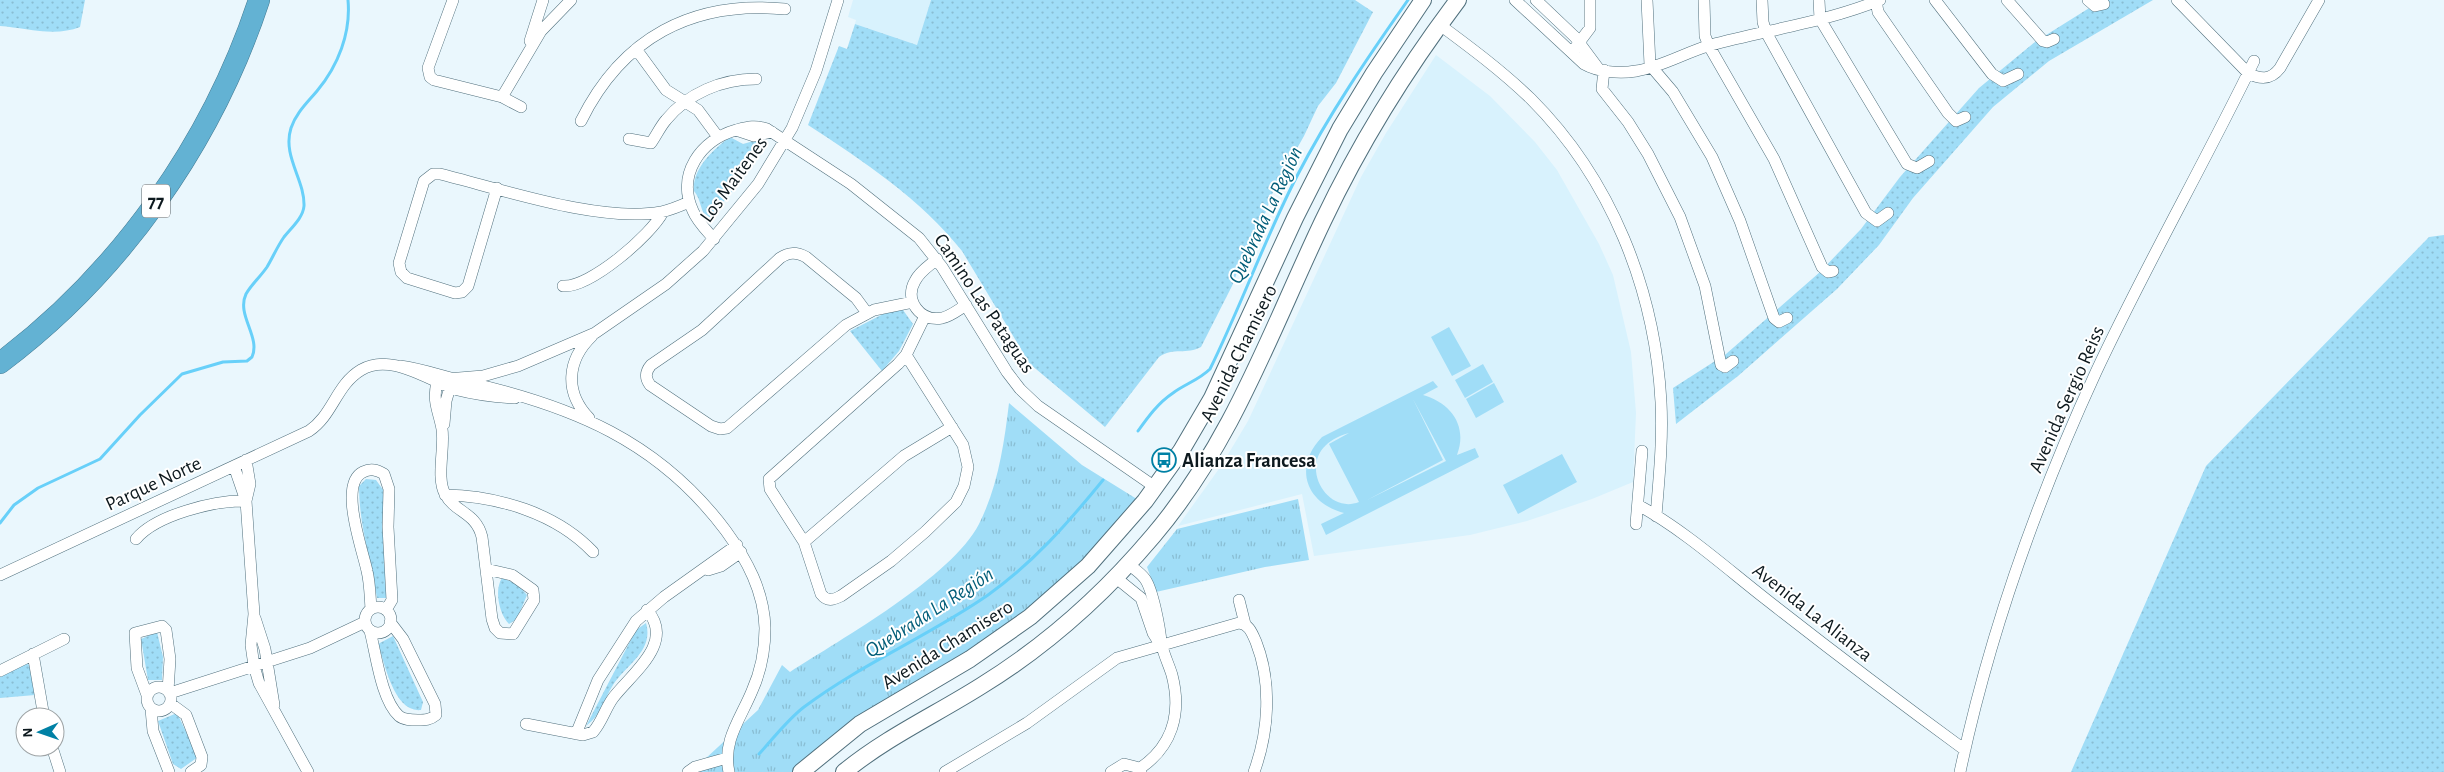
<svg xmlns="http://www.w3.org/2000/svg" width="2444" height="772" viewBox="0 0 2444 772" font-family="'Alegreya Sans',sans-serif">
<defs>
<pattern id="grass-dots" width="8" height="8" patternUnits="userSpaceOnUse" patternTransform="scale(1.25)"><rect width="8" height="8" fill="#a0ddf7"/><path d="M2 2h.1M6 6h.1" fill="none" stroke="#89bdd3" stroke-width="1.8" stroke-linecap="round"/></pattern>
<pattern id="park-tufts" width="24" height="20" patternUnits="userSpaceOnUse" patternTransform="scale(1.25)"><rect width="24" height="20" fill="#a0ddf7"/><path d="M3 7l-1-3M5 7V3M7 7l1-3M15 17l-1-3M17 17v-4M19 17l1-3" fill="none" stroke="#89bdd3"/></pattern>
</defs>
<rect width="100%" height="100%" fill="#eaf7fd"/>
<path fill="#d8f2fd" d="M853,0H931L917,45L855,24L856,20L848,17Z
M1436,55L1490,96L1535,142L1557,170L1599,244L1613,275L1631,352L1636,413L1633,482L1592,499L1527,521L1470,535L1314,556L1302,494L1178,526L1221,466L1248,421L1361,177L1386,133Z"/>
<path fill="url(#grass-dots)" d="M0,0H85L80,27C55,37 26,28 0,26Z
M931,0H1355L1373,12L1336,83L1318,106L1304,136L1274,189L1262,222L1243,255L1233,284L1201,347C1187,355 1173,347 1159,357L1105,427L1030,364L962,251C921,199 863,161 808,125L839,46L847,49L855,24L917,45Z
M2102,0H2153L2049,61L1993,107L1913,198L1879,245L1837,289L1738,376L1676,424L1673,388L1726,354L1820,272L1861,229L1900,177L1979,88L2035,42Z
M730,137L743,144L757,140C752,172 729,196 708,219C700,212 702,201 694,191C692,168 714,149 730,137Z
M2444,235V772H2071L2206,466L2429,237Z
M903,310L913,324L899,351L882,371L850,331L887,312Z
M366,479L376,480L384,491L386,598H377C371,561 359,525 359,486Z
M502,578L517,584L527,595L517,619L509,624C499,614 494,590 502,578Z
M646,623C654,651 627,664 613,685C603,701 603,713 586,726L636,630Z
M157,632L163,657L162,680H148L141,639Z
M393,636L423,702L421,710C394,713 385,664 378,644Z
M27,663L32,669L35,695L0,698V676Z
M177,713L198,757L181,769L173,764L158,721Z"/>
<path fill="url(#park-tufts)" d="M1009,403L1082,465L1140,501L1099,547L1029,610L794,772H691L758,710L782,665L790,672C841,639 952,577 979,524C998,486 1004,445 1009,403Z
M1298,499L1309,560L1265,567L1156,592L1147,567L1177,529Z"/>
<path fill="#a0ddf7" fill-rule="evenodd" d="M1449,327L1471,366L1452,376L1431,337Z
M1483,364L1493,382L1465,398L1455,380Z
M1433,381L1438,387L1423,395C1451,403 1468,426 1457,455L1475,448L1479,457L1326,535L1321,524L1344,513C1304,502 1294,466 1322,437ZM1413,399L1446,461L1367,500L1443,460ZM1349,433L1329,444L1359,502C1322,517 1289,449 1349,433Z
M1494,383L1504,402L1476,418L1466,399Z
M1562,454L1577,482L1518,514L1503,485Z"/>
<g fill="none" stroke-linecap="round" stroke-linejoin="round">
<path stroke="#68d0f9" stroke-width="3" d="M1138,431C1148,417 1158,403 1173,393C1185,384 1199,380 1210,369C1241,306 1265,238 1297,176C1329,114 1368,57 1408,0
M0,523L14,505L38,488L100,459L140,415L182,374L223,362L247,361L252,357C261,337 236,315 246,294C251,285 261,276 267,267C273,257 277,247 284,237C291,228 303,218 304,206C305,180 282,156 291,128C296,113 307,103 317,91C338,66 351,33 348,0
M759,754C773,739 787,720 804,707C861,664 929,636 988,595C1033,563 1068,523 1103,480"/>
<g stroke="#51707d" stroke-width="12">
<path id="street" d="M453,0L428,68L430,77L434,80L502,97L521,107
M1515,0L1584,64C1598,72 1620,74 1636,71C1662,67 1686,52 1711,45C1767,30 1826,22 1880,0
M1536,0L1575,37L1598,68
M1647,0L1650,65L1673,92L1712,157L1740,221L1774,318L1779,322L1787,318
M1704,0L1705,36L1709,46L1774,159L1822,267L1828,272L1833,271
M1762,0L1763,22L1766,32L1866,213L1877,221L1888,213
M1819,0L1820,19L1907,164L1917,168L1929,161
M1876,0L1878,12L1948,113L1956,121L1965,117
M1935,0L1992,74L2003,81L2018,74
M2007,0L2043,41L2047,42L2054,39
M2088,0L2095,6L2104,4
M2177,0L2248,73C2261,80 2271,80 2280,68L2319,0
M1440,25C1471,48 1502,71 1531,99C1611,179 1655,289 1661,402C1663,440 1659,478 1656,516
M530,41L543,0
M1575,48L1590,28V0
M636,49L666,90L698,110L718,137
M1604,70L1602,89L1628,122L1648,154L1680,217L1705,286L1721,365L1725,367L1733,361
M502,97L541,31L571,0
M581,121C622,38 692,0 785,9
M736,130L754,136L772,132
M629,139L651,143C656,136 660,127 666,120C688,93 722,79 756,79
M497,188L468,286L462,292L455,293L407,278L401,272L399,263L424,181L433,174H440C501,189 600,223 661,212C670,210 680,206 689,202
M714,239C706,230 697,221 693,211C676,174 701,140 736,130C748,127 755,125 767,129L851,184L919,238L942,267L1007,372L1020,389L1038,406L1155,487
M937,259C929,266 920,271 915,281C904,300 920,322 942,318C951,316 958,310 966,305
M563,286C590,288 651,235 663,212
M867,313L856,298L806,257C796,252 789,252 780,258L702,330L651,365C645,372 645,378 650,385L711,426L720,429L727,428L846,325L874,310L913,302
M906,355L963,445L968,467L964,486L956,502L925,532L891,561L841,596C833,600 827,602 821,594L804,542L770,489L769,479L898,364L906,355L925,316
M400,366C423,369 444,377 467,382C572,406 659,441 726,531C747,560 764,591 765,628C765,649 761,671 752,691C741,718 722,741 729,772
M589,418C564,392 567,360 592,336
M444,424L446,401L450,387
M234,466L246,501L254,614L251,645L254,666L259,683L308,772
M445,495C498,496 556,513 593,552
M246,501L250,484L246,460
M1638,505C1684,530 1726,568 1767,600C1832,651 1898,701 1965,750
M1636,524L1642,451
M136,539C156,515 215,500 246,501
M804,542L904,456L952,427
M1128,564C1134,569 1141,573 1145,579C1153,590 1160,629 1161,642C1163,653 1169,665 1172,675C1182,714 1172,747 1139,769
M486,569L512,575L533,590L534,600L513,634L500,633L495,628L492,619L482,537C476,512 455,513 445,494C436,478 445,447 442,429C439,412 432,401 437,383L447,379L483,376L518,366L595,333L666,284L703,251L758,184L792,128L816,71L838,0
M708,570L721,566L741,552
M0,575L309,431C333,415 336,385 361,370C391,352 428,381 458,390C477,395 496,397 515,398
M1115,577L1141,598L1153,633L1158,641
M1239,600L1245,624
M365 620a13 13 0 1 1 26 0a13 13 0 1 1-26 0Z
M371,609C370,596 370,583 367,571C363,551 338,484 363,472C371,468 377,470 384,474L389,489L388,527L392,600L386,610
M255,618L265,649L274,705
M370,631C376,653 381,700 399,716C404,720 411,720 418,720C425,720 430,720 436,715L435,704L403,639L390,622
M33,654L44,717
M0,671L64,639
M147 699a12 12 0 1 1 24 0a12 12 0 1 1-24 0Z
M170,693L310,648L365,622
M147,695L137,668L135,633L162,626L166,630L170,659L168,691
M171,704L186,715L202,757L201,765L191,772
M151,709L153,731L169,772
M526,724L583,735L593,732C602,722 605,709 613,698C631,674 676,643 647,610
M576,734L598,680L636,621L664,597L737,545
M52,747L60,772
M688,772L695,767L727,758
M945,772L1027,723L1117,658L1239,623C1249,624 1252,633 1256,642C1272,683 1269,731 1254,772
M1111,772L1124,764L1136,767L1141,772
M1960,772C1989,635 2037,500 2096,372C2145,267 2203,166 2254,61"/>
</g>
<g stroke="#51707d" stroke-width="18">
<path id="secondary" d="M801,772L860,724L970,659L1030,617L1088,566L1145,501L1181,451L1212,398L1295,218L1340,129L1374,73L1423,0
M844,772C887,737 935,715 981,686C1046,646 1104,594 1153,536C1233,442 1271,330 1323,221C1360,143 1406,69 1458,0"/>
</g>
<g stroke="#457c94" stroke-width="22">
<path id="highway" d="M0,363C120,273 212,143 259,0"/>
</g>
<use href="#street" stroke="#fff" stroke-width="11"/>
<use href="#secondary" stroke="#fff" stroke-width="16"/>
<use href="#highway" stroke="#63b2d3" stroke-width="21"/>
</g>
<defs>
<g id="bus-ring" transform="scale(1.25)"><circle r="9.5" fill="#fff" stroke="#0081a5" stroke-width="1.5"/><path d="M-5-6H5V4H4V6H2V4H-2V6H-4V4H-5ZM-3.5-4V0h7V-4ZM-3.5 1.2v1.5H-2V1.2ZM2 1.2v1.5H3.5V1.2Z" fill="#0081a5"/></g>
</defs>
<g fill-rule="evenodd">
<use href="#bus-ring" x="1164" y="460"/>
</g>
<g text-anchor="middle" stroke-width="4" stroke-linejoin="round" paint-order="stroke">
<rect fill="#fff" stroke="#565e62" stroke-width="1" x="142" y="184.5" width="28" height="33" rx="4"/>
<g font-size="19" font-weight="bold" fill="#0d191e">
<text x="156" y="208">77</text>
</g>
<g font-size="20" fill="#0d191e" stroke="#fff">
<text transform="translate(733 179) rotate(-54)" y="7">Los Maitenes</text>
<text transform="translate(985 303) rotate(56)" y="7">Camino Las Pataguas</text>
<text transform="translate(1238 353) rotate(-64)" y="7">Avenida Chamisero</text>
<text transform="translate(2066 399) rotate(-66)" y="7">Avenida Sergio Reiss</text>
<text transform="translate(153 483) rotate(-25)" y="7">Parque Norte</text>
<text transform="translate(1813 612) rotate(38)" y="7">Avenida La Alianza</text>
<text transform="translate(947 644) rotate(-32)" y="7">Avenida Chamisero</text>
</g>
<g font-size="20" font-weight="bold" fill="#0d191e" stroke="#fff" text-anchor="start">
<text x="1182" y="467">Alianza Francesa</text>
</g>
<g font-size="21" font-style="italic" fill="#035e79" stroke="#fff">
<text transform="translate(1265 215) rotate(-65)" y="7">Quebrada La Región</text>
<text transform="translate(929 612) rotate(-33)" y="7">Quebrada La Región</text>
</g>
</g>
<g transform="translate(40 732) rotate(268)"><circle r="24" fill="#ffffff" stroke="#9ea3a5"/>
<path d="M0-4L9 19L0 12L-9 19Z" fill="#0081a5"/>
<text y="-8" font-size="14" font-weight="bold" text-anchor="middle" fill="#0d191e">N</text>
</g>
</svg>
